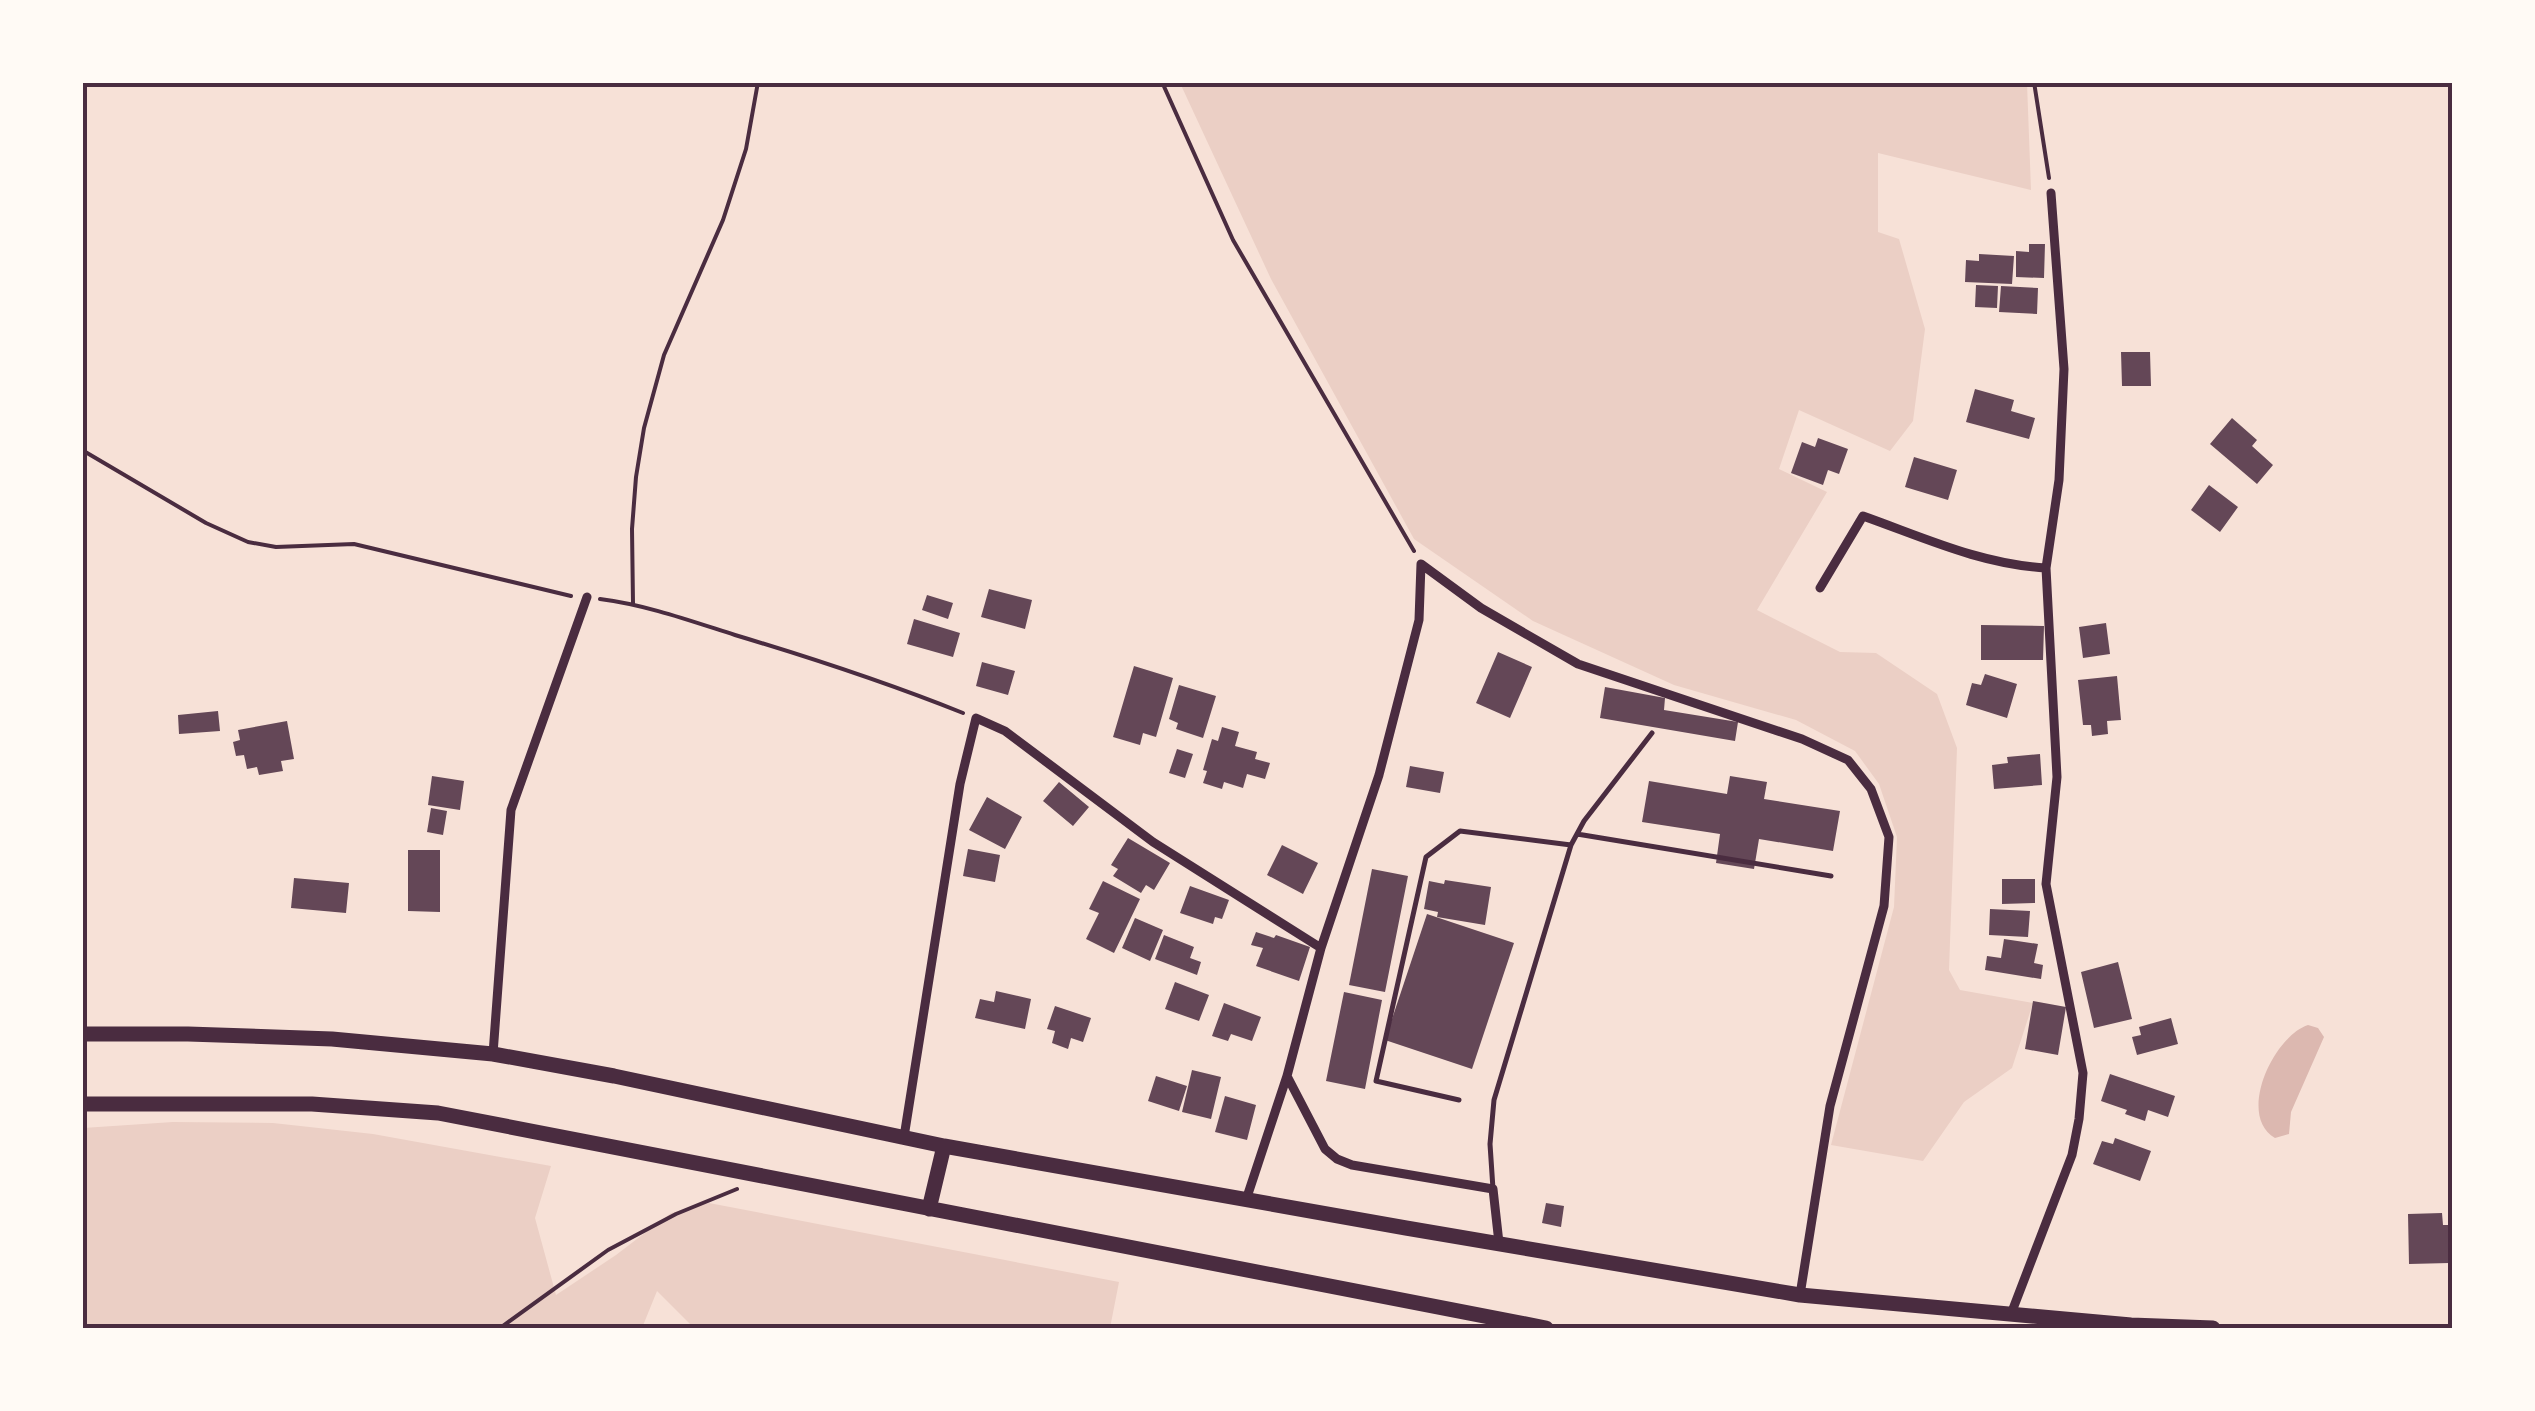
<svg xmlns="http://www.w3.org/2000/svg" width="2535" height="1411" viewBox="0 0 2535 1411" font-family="Lato,sans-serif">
<rect width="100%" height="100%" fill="#f7e1d7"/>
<path fill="#ebcfc5" d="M1180,83H2027L2031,190L1878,153V232L1899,239L1925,329L1913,421L1890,451L1799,410L1779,469L1827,492L1757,610L1840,652L1876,653L1937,694L1957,748L1949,970L1960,990L2033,1003L2012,1068L1964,1102L1923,1161L1831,1145L1894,907L1897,837L1879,784L1855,751L1796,720L1674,685L1533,621L1414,539L1271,279Z
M173,1122L273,1123L373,1134L551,1166L535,1218L556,1295L616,1255L671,1213L709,1203L1119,1282L1110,1328H694L657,1291L642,1328H83V1128Z"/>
<path fill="#dcb8b0" d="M2308,1025L2318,1028L2324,1037L2291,1112L2289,1134L2275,1138C2236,1115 2274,1036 2308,1025Z"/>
<path fill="#644757" d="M2029,244H2045L2044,278L2016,277V251L2029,252Z
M1979,254L2014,256L2012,284L1965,282L1966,260L1979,261Z
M1976,285L1998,286L1997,308L1975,307Z
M2001,286L2038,288L2037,314L1999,312Z
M2121,352H2150L2151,386H2122Z
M1975,389L2014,400L2011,411L2035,418L2029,439L1966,422Z
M2232,418L2257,440L2252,446L2273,465L2257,484L2210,444Z
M1818,438L1848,449L1839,474L1828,470L1823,485L1791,473L1802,442L1815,447Z
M1914,457L1957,470L1948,500L1905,487Z
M2209,485L2238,507L2220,532L2191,510Z
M989,589L1032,600L1025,629L981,617Z
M927,595L953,603L948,619L922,610Z
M914,619L960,633L953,657L907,644Z
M2106,623L2110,654L2083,658L2079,627Z
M1981,625L2044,626L2043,660H1981Z
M1498,652L1532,667L1510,718L1476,703Z
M982,662L1015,671L1008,695L976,686Z
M1134,666L1173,678L1156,737L1143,733L1140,745L1113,737Z
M1985,674L2017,684L2007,718L1966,705L1972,683L1981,685Z
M2117,676L2121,720L2107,721L2108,734L2092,736L2091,725H2083L2078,680Z
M1179,685L1216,696L1203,738L1176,729L1178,723L1169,719Z
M1605,687L1665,698L1664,710L1738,722L1735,741L1600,718Z
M218,711L220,731L179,734L178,715Z
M287,721L294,759L281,761L283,771L259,775L257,767L247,769L244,755L236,756L233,742L240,740L238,730Z
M1222,727L1239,732L1235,746L1257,752L1255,759L1270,763L1265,779L1247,774L1243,788L1224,782L1222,789L1203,783L1207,771L1203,770L1212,739L1218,741Z
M1177,749L1193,754L1185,778L1169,773Z
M2040,754L2042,785L1994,789L1992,765L2008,763L2007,757Z
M1410,766L1444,772L1440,793L1406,787Z
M432,776L464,781L460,810L428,805Z
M1730,776L1767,782L1764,799L1840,811L1833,851L1759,839L1754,869L1716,863L1720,834L1642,822L1649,781L1727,794Z
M1059,782L1089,807L1073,826L1043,801Z
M987,797L1022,817L1005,849L969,830Z
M431,808L447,811L443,835L427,832Z
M1128,838L1170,863L1154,890L1146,885L1141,893L1113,876L1118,869L1111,865Z
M1282,845L1318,863L1303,894L1267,875Z
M968,849L1000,855L995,882L963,876Z
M408,850H440V912L408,911Z
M1372,869L1408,876L1385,992L1349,985Z
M294,878L349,883L346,913L291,908Z
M2002,879H2035V903L2002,904Z
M1445,880L1491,887L1485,925L1437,917L1438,912L1424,909L1429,881L1444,884Z
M1103,881L1140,899L1114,953L1086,939L1099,913L1089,909Z
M1190,886L1229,900L1222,919L1215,917L1213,924L1180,913Z
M1990,909L2030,911L2028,937L1989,935Z
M1427,914L1514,943L1472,1069L1385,1040Z
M1135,918L1163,930L1150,961L1122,948Z
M1256,932L1274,938L1276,935L1310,947L1299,981L1256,966L1263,948L1251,945Z
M1164,935L1194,947L1190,958L1201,962L1197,975L1155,959Z
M2004,939L2038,944L2034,963L2043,965L2041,979L1985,970L1987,956L2001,958Z
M2118,962L2132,1019L2094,1028L2081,972Z
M1175,982L1209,995L1199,1021L1165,1009Z
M996,991L1031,999L1025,1029L975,1018L980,999L994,1002Z
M1344,992L1382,1000L1365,1089L1326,1081Z
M2033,1001L2066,1007L2058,1055L2025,1049Z
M1224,1003L1261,1017L1252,1041L1231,1034L1228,1041L1212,1036Z
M1055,1006L1091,1018L1083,1042L1071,1038L1068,1049L1052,1043L1055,1031L1047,1029Z
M2171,1018L2178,1044L2137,1055L2132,1037L2141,1035L2139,1027Z
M1192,1070L1221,1077L1211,1119L1182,1112Z
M2110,1074L2175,1096L2168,1117L2148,1110L2145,1121L2125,1114L2127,1110L2101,1101Z
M1156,1076L1187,1086L1179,1111L1148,1101Z
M1225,1096L1256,1105L1247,1140L1215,1132Z
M2115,1138L2151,1151L2140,1181L2093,1164L2102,1141L2113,1144Z
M1546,1203L1564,1206L1561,1227L1542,1223Z
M2442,1213L2443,1225H2449V1263L2409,1264L2408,1214Z"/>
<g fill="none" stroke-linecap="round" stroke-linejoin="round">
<path stroke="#4a2c40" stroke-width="4" d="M1162,82L1233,240L1414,551
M2034,82L2049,178
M82,450L206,523L248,542L276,547L354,544L571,596
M600,599C647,605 691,621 735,635C812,658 888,683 963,713
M633,603L632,529L636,477L644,428L664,355L723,220L746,149L758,82
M500,1328L608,1250L676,1214L737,1189"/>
<path stroke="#4a2c40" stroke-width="5" d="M1577,834L1831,876
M1459,1100L1376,1081L1426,857L1460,831L1571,845
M1493,1189L1490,1144L1494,1100L1571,845L1584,821L1652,733"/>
<path stroke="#4a2c40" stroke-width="9" d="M1421,564L1481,608L1578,664L1802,739L1848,760L1871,789L1889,837L1884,906L1830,1106L1800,1295
M1820,588L1863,516C1925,538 1980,564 2046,568
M493,1054L511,810L587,597
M1287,1076L1325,1149L1337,1159L1352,1165L1493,1189L1499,1243
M904,1137L960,784L976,718L1005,731L1153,842L1321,948
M1246,1200L1287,1076L1321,948L1379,775L1419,620L1421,564
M2011,1314L2072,1155L2079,1119L2083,1073L2046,884L2057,777L2046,568L2059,480L2064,369L2051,193"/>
<path stroke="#4a2c40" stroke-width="15" d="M82,1034H188L332,1039L493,1054L614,1076L944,1146L1406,1228L1800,1295L2131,1325L2213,1328
M82,1104H312L438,1113L1546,1328
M929,1209L944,1146"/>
</g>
<rect width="2535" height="1411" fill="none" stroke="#fffaf5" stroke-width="170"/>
<rect x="85" y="85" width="2365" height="1241" fill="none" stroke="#4a2c40" stroke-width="4"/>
</svg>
